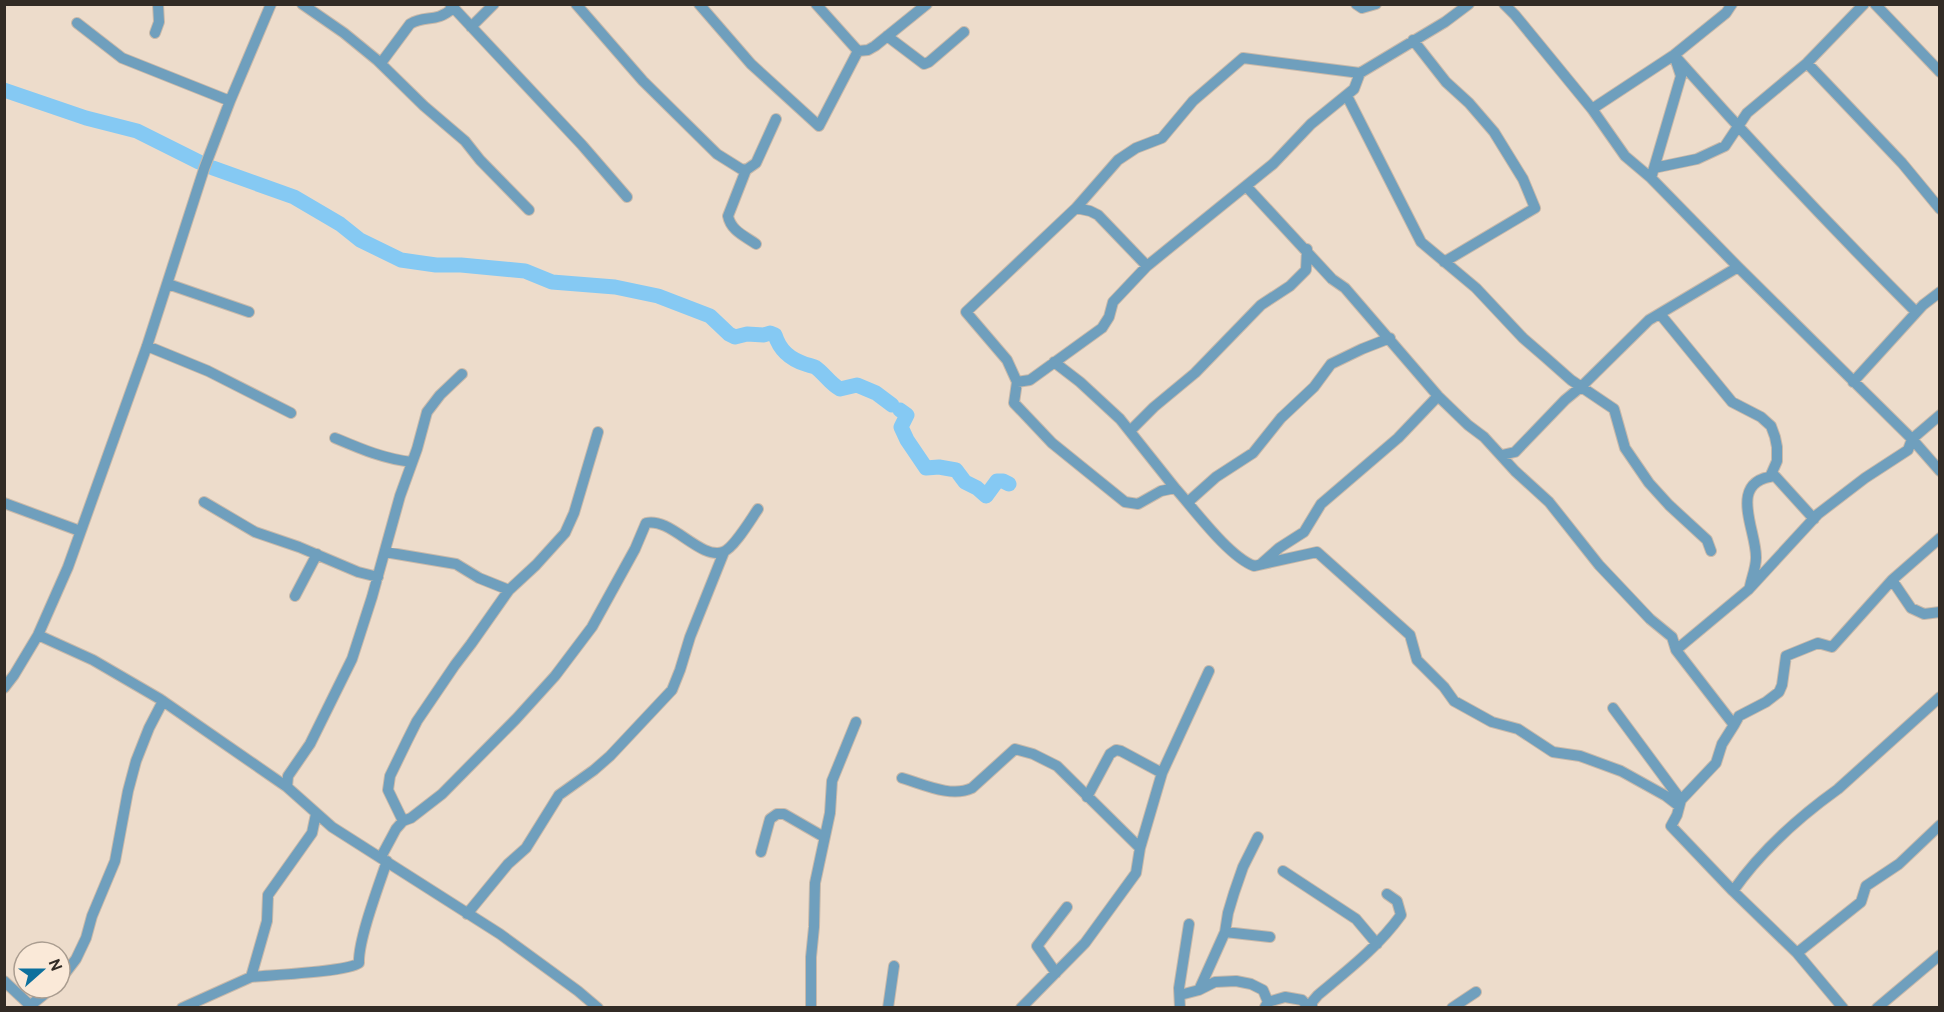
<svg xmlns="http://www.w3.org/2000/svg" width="1944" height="1012" viewBox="0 0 1944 1012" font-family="Overpass,sans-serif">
<rect width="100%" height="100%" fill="#eddccb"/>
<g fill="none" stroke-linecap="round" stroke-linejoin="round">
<path stroke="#85c9f3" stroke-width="15" d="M4,90L86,118L137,131L199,162
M213,168L294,197L340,224L360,240L401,260L436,265H461L525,271L552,282L615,287L658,296L710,316L729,334L735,337L747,334L764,335L770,333L775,335C780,351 790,359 805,364C808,365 812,366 815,367C824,373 830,384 840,389L857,385L876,393L892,405
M900,410L907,415L901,427L907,440L926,468L939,467L956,470L965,482L977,488L986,496L997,481H1003L1009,484"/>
<g stroke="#c8b9aa" stroke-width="12">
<path id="minor" d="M302,4L344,33L377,60L424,106L465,141L480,160L529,210
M450,4L582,145L627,197
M576,4L643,81L717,154L741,169L746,170L756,163L776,119
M699,4L751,64L819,126L858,51
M816,4L858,51L868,50L875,46L927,4
M1356,4L1362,8L1376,4
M1504,4L1515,15L1592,109L1625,156L1651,178L1738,267L1912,439L1940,471
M1875,4L1940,72
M77,23L122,58L230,101
M471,27L494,4
M155,33L159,22L158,4
M887,36L924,64L929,62L964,32
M1413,40L1446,82L1469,103L1494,132L1523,179L1535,208L1444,262
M1674,55C1752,143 1833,229 1916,312
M381,63L410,24C426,14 435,24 453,8
M1807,63L1902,163L1940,209
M1347,96L1421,242L1476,288L1523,338L1545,357L1571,380L1614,409L1625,448L1649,483L1669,505L1707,540L1711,551
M1592,109L1674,55L1726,13L1732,4
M1654,168L1681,76L1676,61
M746,170L728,216C731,231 745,236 756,244
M1651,178L1654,168L1697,159L1725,146L1747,113L1807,63L1864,4
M1246,186L1332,279L1345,288L1438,396L1468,425L1484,437L1515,471L1549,502L1599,565L1650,619L1672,637L1676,650L1734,725L1722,744L1716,763L1681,800L1677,815L1671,826L1733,891L1797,953L1843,1008
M1076,208L1118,160L1136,148L1162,138L1193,101L1243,58L1360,73
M1147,266L1098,215L1090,211L1076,208L966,312L1007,360L1017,382L1030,380L1102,328L1109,317L1113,302L1147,266L1273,164L1311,124L1354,89L1360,73L1445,22L1469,4
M168,284L249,312
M1660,314L1732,402L1761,417L1771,426L1775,437L1777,447V461L1770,477
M147,346L208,371L291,413
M1054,362L1080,382L1120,419L1175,488
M1017,382L1014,403L1052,443L1125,502L1138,504L1161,491L1175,488C1194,509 1228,556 1254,566L1317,552L1410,635L1417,660L1444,687L1454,701L1492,722L1518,729L1553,752L1580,756L1621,771L1666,796L1679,806
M1853,382L1923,305L1940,292
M1130,431L1154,407L1195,373L1261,305L1290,286L1306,270L1307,249
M335,438C361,449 384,459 412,462
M1502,455L1515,452L1565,400L1582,386L1649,320L1738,267
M204,502L255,532L299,547L358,572L378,577
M1188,502L1216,477L1253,453L1281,418L1314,387L1331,364L1362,349L1390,338
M4,503L80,531
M385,552L456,564L479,578L509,590
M1261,564L1279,548L1304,532L1321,504L1398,438L1438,396
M1892,580L1940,538
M1750,586C1752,577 1756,567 1756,558C1757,531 1726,481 1775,476L1814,519
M295,596L317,554
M38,635L93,660L160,699L287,787L332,827L500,934L578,991L598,1008
M1676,650L1748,590L1818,514L1865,478L1908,450L1912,439L1940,415
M4,688L14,675L38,635L68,567L147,346L204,169L230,101L271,4
M1613,708L1681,800
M1734,725L1739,716L1766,702L1779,692L1782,685L1786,656L1818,643L1832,647L1892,580L1911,608L1924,614L1940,612
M902,778C923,784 951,798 972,788L1015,749L1033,754L1057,766L1140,848
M287,787L288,776L310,744L352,659L372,597L400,496L417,449L427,412L440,395L462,374
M1087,797L1110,754L1116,750L1121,751L1162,773
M403,821L388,790L390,776L407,741L417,721L455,665L471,644L509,590L536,565L565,533L574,513L598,432
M761,852L770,819L777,814H784L824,837
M381,857L396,829L403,821L411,818L442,794L516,719L555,676L592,627L635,549L646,523C671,517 700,560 723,552C734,548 751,519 758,509
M1283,871L1356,919L1377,944
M1733,891C1761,851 1799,817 1838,789L1940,697
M467,914L508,864L526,848L559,795L594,770L610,756L672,690L680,670L690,637L724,552
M1225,932L1270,937
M1797,953L1861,902L1866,886L1899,864L1940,825
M1056,973L1037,946L1067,907
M251,977C271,975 347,972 359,963C358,940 379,885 387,861
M60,980L76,959L86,938L92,916L115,861L128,791L136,761L149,728L163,701
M4,981L33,1008
M1199,990L1225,932L1228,913L1234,893L1243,867L1258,837
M1180,995L1199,990L1215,982L1236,981L1251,984L1263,990L1268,1002
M31,1005L52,988
M1265,1007L1268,1002L1285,997L1302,1000L1309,1008
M182,1008L251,977L267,921L268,895L312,833L316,814
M811,1008V957L814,927L815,883L830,813L832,781L856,722
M888,1008L894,966
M1021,1008L1085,943L1136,873L1140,848L1162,773L1209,671
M1180,1008L1179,988L1189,924
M1312,1008V1002L1318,995C1348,970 1378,947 1401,915L1397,901L1387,894
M1452,1008L1476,992
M1877,1008L1940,955"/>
</g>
<use href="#minor" stroke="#6f9fbd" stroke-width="10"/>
</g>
<rect width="1944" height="1012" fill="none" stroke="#322b25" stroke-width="12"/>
<g transform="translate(42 970) rotate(69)"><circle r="28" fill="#fae9d8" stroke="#aa9d90" stroke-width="1.5"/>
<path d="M0-4.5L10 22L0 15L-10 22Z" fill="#0c709d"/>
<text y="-9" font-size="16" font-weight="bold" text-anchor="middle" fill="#322b25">N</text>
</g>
</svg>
